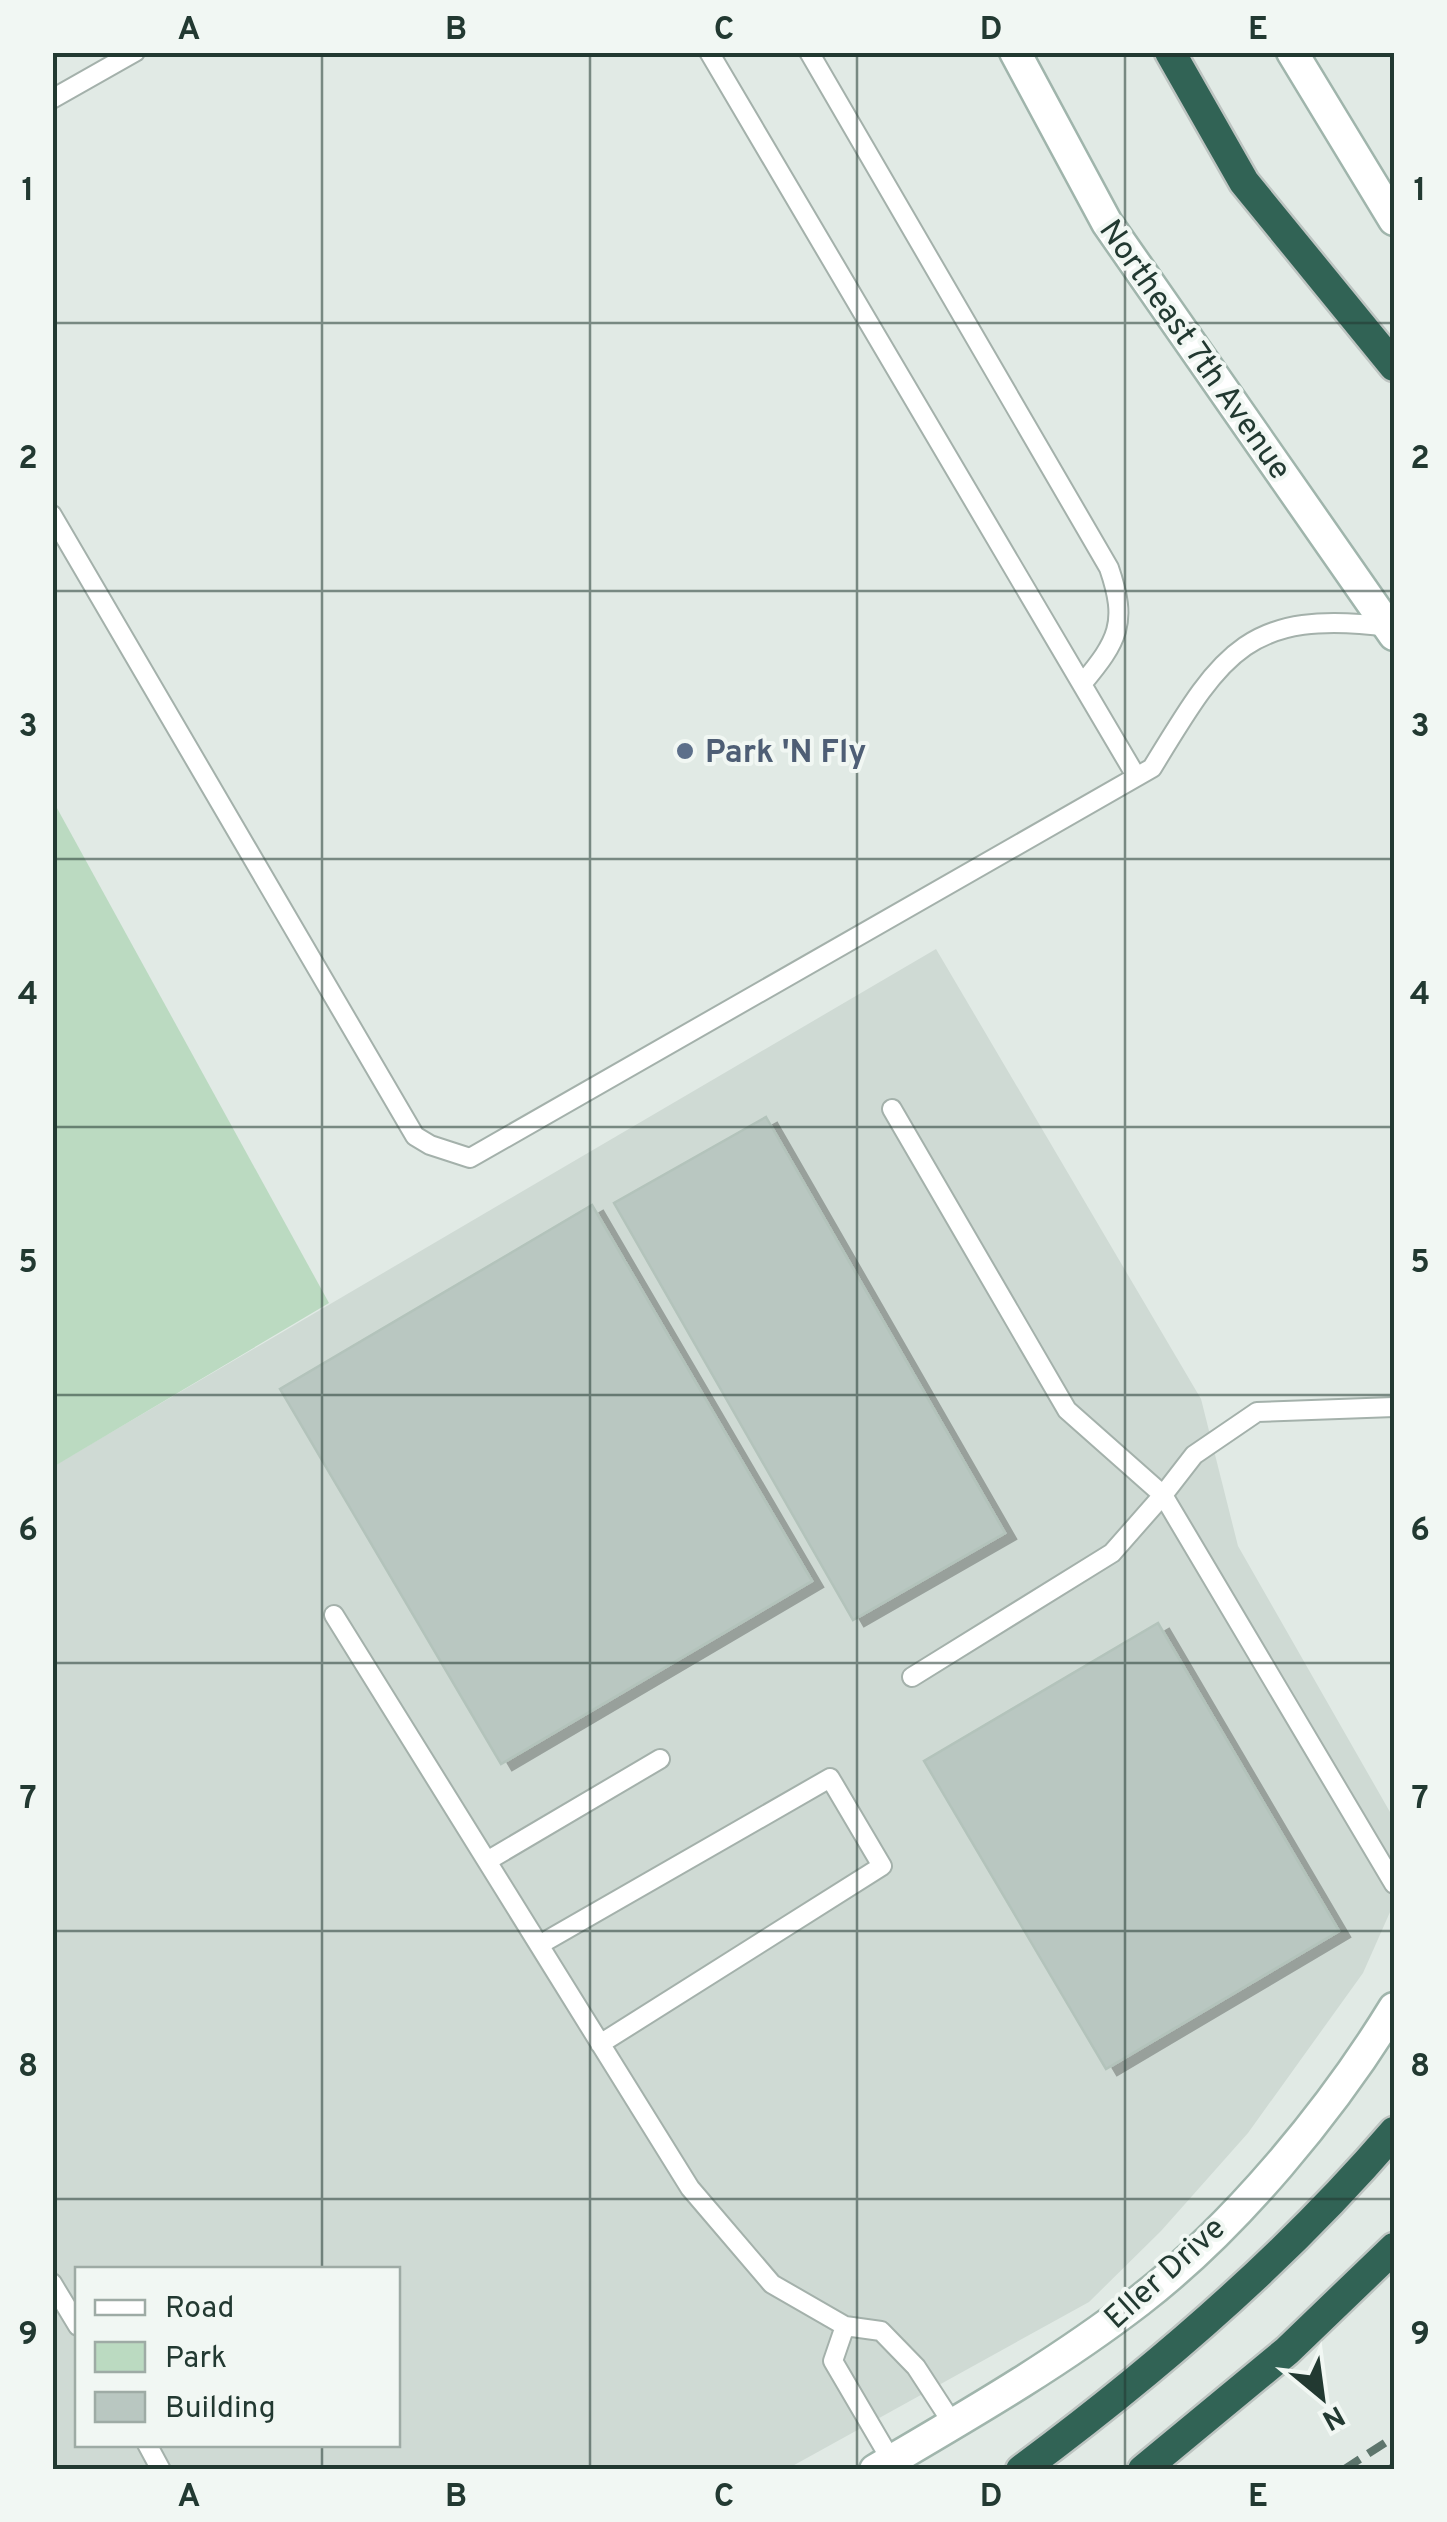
<svg xmlns="http://www.w3.org/2000/svg" width="1447" height="2522" viewBox="0 0 1447 2522" font-family="Overpass,sans-serif">
<defs>
<filter id="shadow"><feDropShadow dx="11" dy="6" stdDeviation="0" flood-color="#0004"/></filter>
</defs>
<rect width="100%" height="100%" fill="#e1eae5"/>
<path fill="#cfdad4" fill-rule="evenodd" d="M936,949L1201,1399L1238,1546L1394,1819V1903L1363,1973L1248,2133L1161,2231L1089,2302L787,2469H53L52,1467ZM78,2270H398V2444H78Z"/>
<path fill="#bbdac1" d="M52,799L329,1303L53,1467H52Z"/>
<path fill="#b9c7c1" stroke="#b3c3bb" stroke-width="2.5" filter="url(#shadow)" d="M766,1117L1005,1533L853,1620L614,1203Z
M592,1205L812,1581L501,1764L280,1389Z
M1158,1623L1339,1931L1106,2069L924,1761Z"/>
<g fill="none" stroke-linecap="round" stroke-linejoin="round">
<g stroke="#a4b1ab" stroke-width="22">
<path id="lane" d="M709,52L1136,776
M809,52L1109,568C1128,623 1118,641 1082,684
M52,99L135,52
M52,515L415,1136L430,1145L470,1158L1152,768C1221,655 1246,608 1389,627
M892,1109L1067,1410L1163,1495L1112,1553L912,1677
M1394,1407L1257,1412L1194,1455L1163,1495L1394,1884
M334,1615L690,2188L772,2284L845,2326L881,2331L916,2367L953,2424
M487,1861L660,1759
M539,1945L830,1778L882,1866L600,2044
M52,2283L78,2326
M845,2326L833,2361L891,2460
M147,2444L161,2470"/>
</g>
<g stroke="#a0b5ac" stroke-width="35">
<path id="secondary" d="M1015,52L1107,223L1394,635
M1292,52L1394,220
M875,2470C965,2417 1056,2365 1139,2301C1235,2227 1331,2111 1394,2008"/>
</g>
<g stroke="#bdc4c1" stroke-width="35">
<path id="highway" d="M1170,52L1244,182L1394,366
M1021,2470C1156,2370 1285,2259 1394,2132
M1143,2470L1287,2351L1394,2248"/>
</g>
<use href="#lane" stroke="#fff" stroke-width="18"/>
<use href="#secondary" stroke="#fff" stroke-width="30"/>
<use href="#highway" stroke="#316355" stroke-width="30"/>
<path stroke="#5d756c" stroke-width="8" stroke-dasharray="20 10" stroke-linecap="butt" d="M1343,2470L1394,2437
M1389,2470L1394,2466"/>
</g>
<path fill="none" stroke="#223931" stroke-width="2.5" stroke-opacity="0.55" d="M322,52V2270M590,52V2470M857,52V2470M1125,52V2470M52,323H1394M52,591H1394M52,859H1394M52,1127H1394M52,1395H1394M52,1663H1394M52,1931H1394M52,2199H1394M322,2444V2470"/>
<circle fill="#5c6f8a" stroke="#f1f7f3" stroke-width="4" cx="685" cy="751" r="10"/>
<g text-anchor="middle" stroke-width="8" stroke-linejoin="round" paint-order="stroke">
<g font-size="32" fill="#223931" stroke="#f1f7f3">
<text transform="translate(1196 349) rotate(55)" y="11">Northeast 7th Avenue</text>
<text transform="translate(1164 2272) rotate(-42)" y="11">Eller Drive</text>
</g>
<g font-size="32" font-weight="bold" fill="#4e5e75" stroke="#f1f7f3" text-anchor="start">
<text x="705" y="762">Park 'N Fly</text>
</g>
</g>
<rect width="1447" height="2522" fill="none" stroke="#f1f7f3" stroke-width="110"/>
<rect x="75" y="2267" width="325" height="180" fill="#f1f7f3" stroke="#9eaba5" stroke-width="2.5"/>
<rect x="95" y="2300" width="50" height="15" fill="#ffffff" stroke="#9eaba5" stroke-width="2.5"/>
<text x="165" y="2317" font-size="30" fill="#223931">Road</text>
<rect x="95" y="2342" width="50" height="30" fill="#bbdac1" stroke="#9eaba5" stroke-width="2.5"/>
<text x="165" y="2367" font-size="30" fill="#223931">Park</text>
<rect x="95" y="2392" width="50" height="30" fill="#b9c7c1" stroke="#9eaba5" stroke-width="2.5"/>
<text x="165" y="2417" font-size="30" fill="#223931">Building</text>
<g transform="translate(1322 2397) rotate(151)" stroke="#f1f7f3" stroke-width="8" paint-order="stroke">
<path d="M0-8L18 38L0 25L-18 38Z" fill="#223931"/>
<text y="-15" font-size="28" font-weight="bold" text-anchor="middle" fill="#223931">N</text>
</g>
<rect x="55" y="55" width="1337" height="2412" fill="none" stroke="#223931" stroke-width="4"/>
<g font-size="32" text-anchor="middle" font-weight="bold" fill="#223931">
<text x="189" y="39">A</text>
<text x="456" y="39">B</text>
<text x="724" y="39">C</text>
<text x="991" y="39">D</text>
<text x="1258" y="39">E</text>
<text x="28" y="200">1</text>
<text x="1420" y="200">1</text>
<text x="28" y="468">2</text>
<text x="1420" y="468">2</text>
<text x="28" y="736">3</text>
<text x="1420" y="736">3</text>
<text x="28" y="1004">4</text>
<text x="1420" y="1004">4</text>
<text x="28" y="1272">5</text>
<text x="1420" y="1272">5</text>
<text x="28" y="1540">6</text>
<text x="1420" y="1540">6</text>
<text x="28" y="1808">7</text>
<text x="1420" y="1808">7</text>
<text x="28" y="2076">8</text>
<text x="1420" y="2076">8</text>
<text x="28" y="2344">9</text>
<text x="1420" y="2344">9</text>
<text x="189" y="2506">A</text>
<text x="456" y="2506">B</text>
<text x="724" y="2506">C</text>
<text x="991" y="2506">D</text>
<text x="1258" y="2506">E</text>
</g>
</svg>
